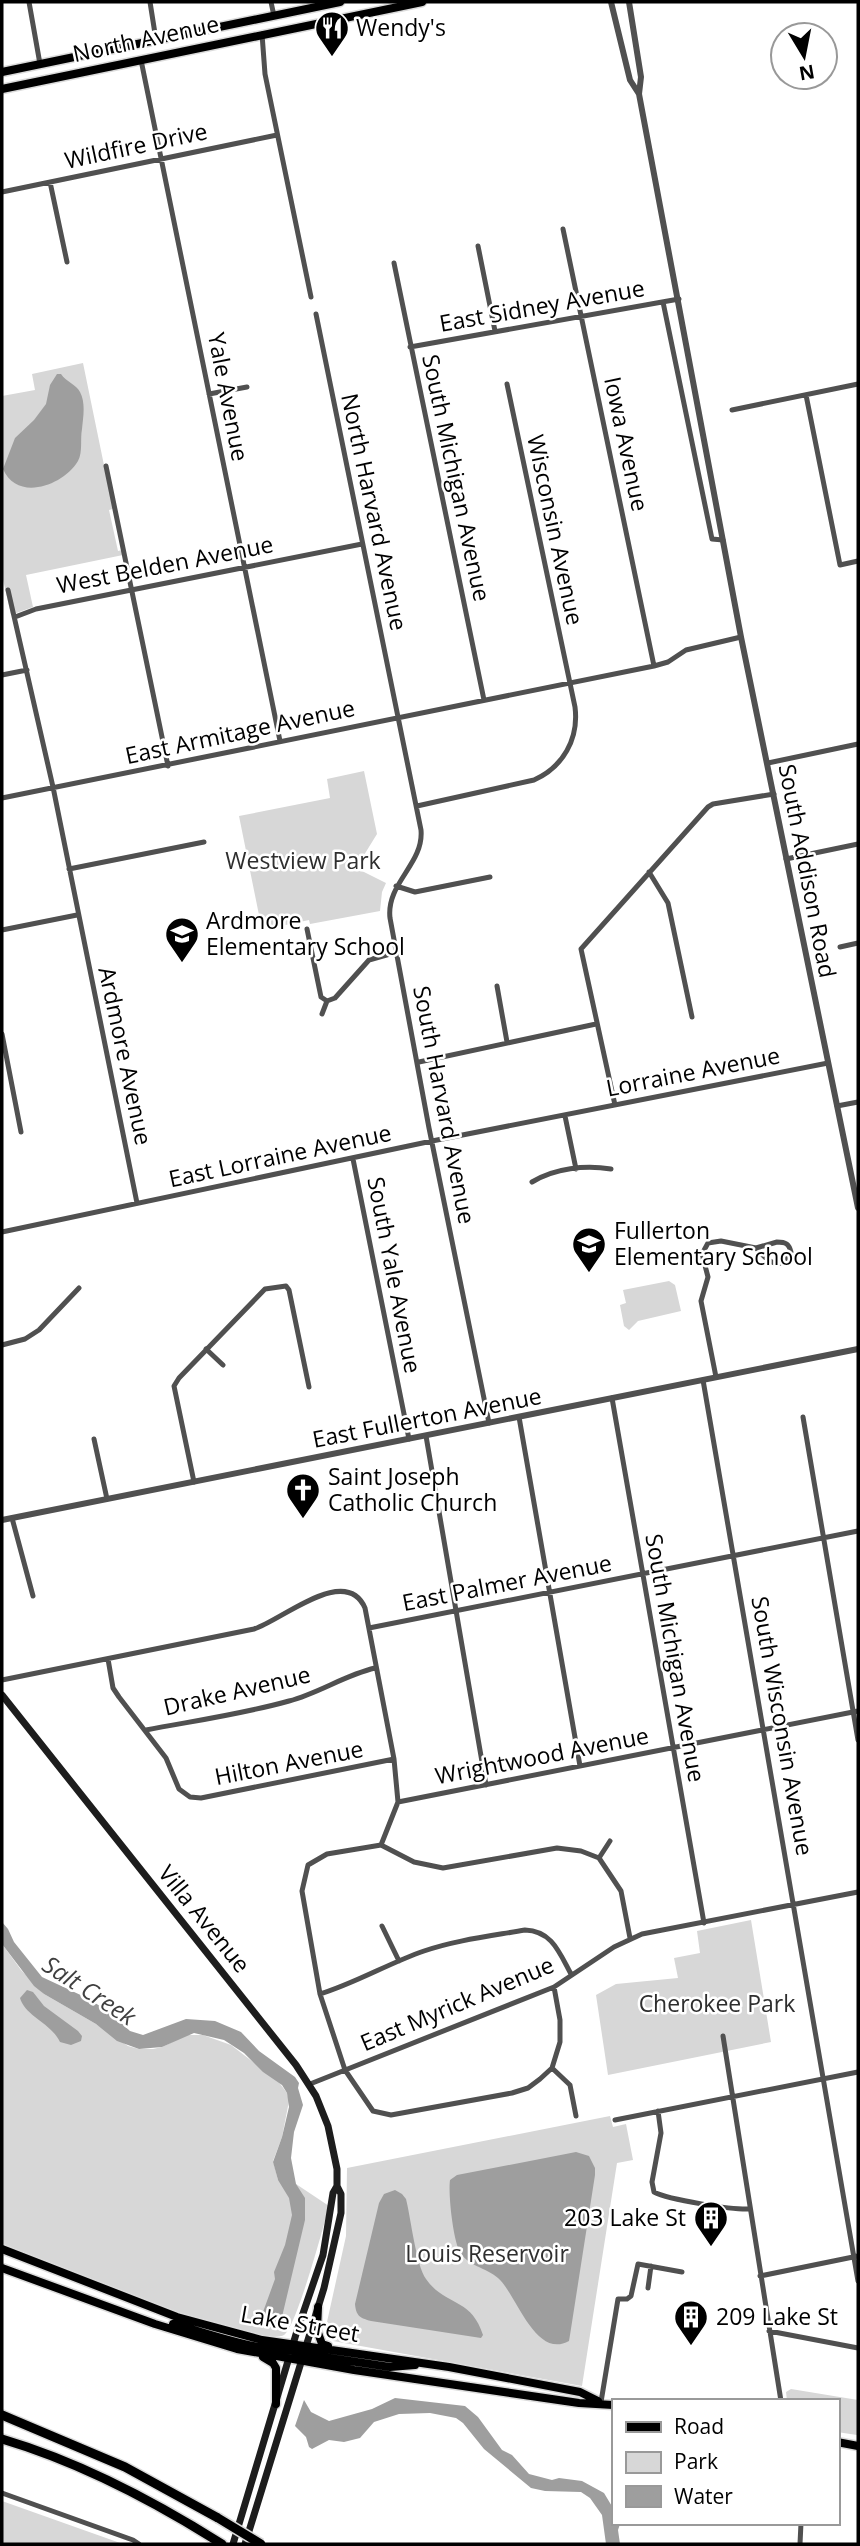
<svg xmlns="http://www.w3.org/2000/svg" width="860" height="2546" viewBox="0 0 860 2546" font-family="'Open Sans',sans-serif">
<rect width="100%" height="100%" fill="#fff"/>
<path fill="#d7d7d7" d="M83,363L113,509L109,510L118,551L122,550L123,555L26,575L33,607L11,615L2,575V396L35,390L32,374Z
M364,771L377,834L356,868L386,883L382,892L380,911L310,924L309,920L262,930L239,816L330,798L327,779Z
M669,1281L675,1285L681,1311L638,1321L629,1330L624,1326L620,1305L626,1303L623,1290Z
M751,1920L771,2042L608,2075L596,1995L616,1984L678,1978L674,1958L700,1953L697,1931Z
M2,1944L21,1970L44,1994L96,2024L128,2046L139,2049H153L162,2047L187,2035H203L231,2045L278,2081L287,2093L289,2101L282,2137L273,2161L278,2180L296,2184L329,2206C324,2225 296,2328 284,2335C258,2350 40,2262 2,2247Z
M610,2116L613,2127L626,2124L633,2160L617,2163L582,2386L333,2341L325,2331L346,2236L347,2168Z
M791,2389L858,2400L857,2435L837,2432V2401H787L786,2392Z
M2,2501L123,2544H2Z"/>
<path fill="#9e9e9e" d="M57,374H61C66,382 76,384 80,392C86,403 83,418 82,429C80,439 83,452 78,461C63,486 17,502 3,469L15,438L34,420L46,404L50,385Z
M2,1922L8,1929L14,1942L42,1977L87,1998L108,2011L130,2031L143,2035L186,2019L215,2021L241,2032L259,2051L295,2077L299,2083L298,2088L303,2105L294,2132L291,2158L296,2184L305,2198V2220L281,2321L259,2323L275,2279L274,2272L285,2245L292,2215L289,2198L278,2180L273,2162L282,2137L289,2107L287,2093L282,2085L263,2072L244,2053L224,2040L194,2033L162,2047L139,2049L117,2041L96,2024L44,1994L34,1986L2,1944Z
M27,1990L33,1992L44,2006L78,2031L82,2036L81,2041L71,2045L60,2042C51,2023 25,2016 20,1998Z
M576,2152L589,2156L595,2168V2175L570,2335L569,2341C535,2360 516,2293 498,2278C487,2268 465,2265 459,2250C453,2237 448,2194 450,2180L457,2175Z
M395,2190L402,2194L406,2199C411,2219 416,2265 426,2279C446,2307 471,2297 483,2335L481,2338L371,2321C360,2318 356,2316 355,2304L379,2203L384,2194Z
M395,2398L465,2406L478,2417L502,2450L512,2455L529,2474L552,2480L559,2478L582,2481L604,2493L613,2508V2523L620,2524L618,2530L620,2544H606L602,2515L590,2498L581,2492L545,2491L531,2488L484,2449L463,2423L456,2418L430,2413L399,2414L374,2422L360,2438L344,2442L329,2440L312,2449L309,2447L306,2437L295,2426L304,2400L311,2412L329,2421L372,2409Z"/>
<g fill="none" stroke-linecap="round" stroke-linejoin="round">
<g stroke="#dbdbdb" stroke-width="11">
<path id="primary" d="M2,72L340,2
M2,89L422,2
M2,2249L177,2317L262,2340L449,2367L580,2392L598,2401
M2,2268L155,2324L237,2349L354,2370L579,2403L613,2405
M318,2307L317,2330L322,2344L328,2346
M173,2324C205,2332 273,2358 303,2348
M263,2357L273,2363L276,2368V2404
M293,2358L303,2354L390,2367L415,2365
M837,2442L858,2446"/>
</g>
<g stroke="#dbdbdb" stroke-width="12">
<path id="motorway" d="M2,2415L125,2467L218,2518
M2,2439C80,2462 154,2501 222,2544"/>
</g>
<path stroke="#505050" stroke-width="5" d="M29,2L40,64
M150,2L156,40
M271,2L274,16
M262,34L265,74L311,297
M141,60L280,741
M50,182L67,262
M2,192L277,135
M563,229L654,666
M478,246L495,331
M394,263L484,700
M663,302L712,539L723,540
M316,314L421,830C424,864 386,883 390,918L429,1128L489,1423
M410,347L679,299
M209,394L247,387
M806,395L840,565L858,561
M732,410L858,384
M106,466L168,766
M8,590L53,787L137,1203
M15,617L36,609L362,544
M2,675L27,670
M768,763L858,744
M2,798L654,666L668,662L686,650L741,637
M417,806L534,780C563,767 579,739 575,707L507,384
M786,859L858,844
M69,869L204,842
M649,872L668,903L692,1017
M396,886L415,892L490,877
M307,929L321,997L327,1001
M2,930L77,915
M840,947L858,943
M497,986L507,1042
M327,1001L335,998L369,960L397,952
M322,1014L327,1001
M2,1034L21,1132
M419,1062L596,1024
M615,1105L581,949L708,807L713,804L774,794
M837,1106L858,1102
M565,1116L576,1169
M353,1159L409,1439
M532,1182C555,1168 585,1165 611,1169
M2,1232L432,1141L828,1063
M777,1242C786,1242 789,1244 791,1252C781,1274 766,1260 756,1248Z
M2,1345L25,1339L39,1330L79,1288
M206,1349L223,1365
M716,1377L701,1301L708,1277L702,1254L708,1243L721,1241L756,1248
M703,1380L858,2281
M612,1398L704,1923
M519,1417L580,1766
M803,1417L858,1740
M426,1436L486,1785
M94,1439L107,1499
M194,1482L174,1386L179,1378L265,1289L286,1286L289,1290L309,1387
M12,1518L33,1596
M369,1628L858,1531
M108,1659L113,1688L119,1697L166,1758L179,1789L190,1797L201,1798L394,1759
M2,1680L254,1629C282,1620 346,1564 365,1608L394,1759L398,1802L381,1845
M146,1730C193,1721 243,1714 289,1701C319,1693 345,1675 375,1668
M398,1802L858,1711
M610,1841L599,1858L621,1891L630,1938
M382,1926L399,1961
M554,1987L560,2020V2042L552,2068L540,2079L528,2088L512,2093L391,2115L373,2111L345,2070L320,1994L302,1891L308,1865L327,1854L381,1845L414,1862L443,1868L557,1848L581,1851L599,1858
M320,1994C356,1983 389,1963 424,1951C456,1940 491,1936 525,1930C552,1931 559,1952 571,1974
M723,2036L781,2401
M552,2068L570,2085L576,2116
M310,2084L554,1987L614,1947L642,1934L858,1892
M658,2111L661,2133L652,2182L654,2192C669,2200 733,2210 750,2209
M615,2120L858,2072
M760,2276L858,2256
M648,2288L651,2266
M769,2331L858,2348
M601,2402L618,2299H627L631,2296L638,2264L682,2272
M2,2493L133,2540L139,2544
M800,2544L801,2523"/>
<path stroke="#505050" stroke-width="6" d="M611,2L630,80L639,94
M629,2L641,77L639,94L741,637L858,1208
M2,1520L858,1349"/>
<path stroke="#1d1d1d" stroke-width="7" d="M2,1695L296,2065L316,2096L328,2126L337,2169V2186L341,2194V2213L324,2288L245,2544
M233,2544L297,2331L323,2255L333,2193L337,2186"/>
<use href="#primary" stroke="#000" stroke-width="8"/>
<use href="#motorway" stroke="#000" stroke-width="9"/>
<g stroke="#dbdbdb" stroke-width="12" stroke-linecap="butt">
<path id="motorway-bridge" d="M218,2518L261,2544"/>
</g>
<use href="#motorway-bridge" stroke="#000" stroke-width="9"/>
</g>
<defs>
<g id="restaurant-pin" transform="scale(1.75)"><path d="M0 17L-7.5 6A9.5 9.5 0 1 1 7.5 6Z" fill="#000" stroke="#fff"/><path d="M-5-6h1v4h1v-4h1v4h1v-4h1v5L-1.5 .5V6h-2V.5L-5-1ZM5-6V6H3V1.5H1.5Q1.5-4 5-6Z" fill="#fff"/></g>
<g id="school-pin" transform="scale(1.75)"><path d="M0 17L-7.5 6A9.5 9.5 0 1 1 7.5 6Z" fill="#000" stroke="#fff"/><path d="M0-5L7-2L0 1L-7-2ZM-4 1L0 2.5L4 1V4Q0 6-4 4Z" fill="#fff"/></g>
<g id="church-pin" transform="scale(1.75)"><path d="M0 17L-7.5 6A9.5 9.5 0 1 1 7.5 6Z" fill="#000" stroke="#fff"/><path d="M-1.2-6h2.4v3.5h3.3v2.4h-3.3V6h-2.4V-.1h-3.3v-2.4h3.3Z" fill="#fff"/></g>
<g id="building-pin" transform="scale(1.75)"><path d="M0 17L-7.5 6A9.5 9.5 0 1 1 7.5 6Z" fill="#000" stroke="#fff"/><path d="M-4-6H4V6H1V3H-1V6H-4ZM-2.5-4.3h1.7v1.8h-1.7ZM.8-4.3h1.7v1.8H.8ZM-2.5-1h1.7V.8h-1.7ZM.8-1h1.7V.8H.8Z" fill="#fff"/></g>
</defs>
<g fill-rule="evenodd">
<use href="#restaurant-pin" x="332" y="28"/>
<use href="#school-pin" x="182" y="934"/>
<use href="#school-pin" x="589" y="1244"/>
<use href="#church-pin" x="303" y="1490"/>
<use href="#building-pin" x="711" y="2218"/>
<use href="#building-pin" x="691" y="2317"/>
</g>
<g text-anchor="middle" stroke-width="5" stroke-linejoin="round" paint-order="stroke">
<g font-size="23" fill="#000" stroke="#fff" text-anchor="start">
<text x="356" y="36">Wendy's</text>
<text x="206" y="929">Ardmore<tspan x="206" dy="26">Elementary School</tspan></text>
<text x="614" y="1239">Fullerton<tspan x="614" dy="26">Elementary School</tspan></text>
<text x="328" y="1485">Saint Joseph<tspan x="328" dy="26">Catholic Church</tspan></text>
<text x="686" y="2226" text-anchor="end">203 Lake St</text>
<text x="716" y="2325">209 Lake St</text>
</g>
<g font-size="23" fill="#000" stroke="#fff">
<text transform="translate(146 39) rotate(-12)" y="8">North Avenue</text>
<text transform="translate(136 146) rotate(-12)" y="8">Wildfire Drive</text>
<text transform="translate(542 306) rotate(-10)" y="8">East Sidney Avenue</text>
<text transform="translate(228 397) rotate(79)" y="8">Yale Avenue</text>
<text transform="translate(626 444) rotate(78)" y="8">Iowa Avenue</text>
<text transform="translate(456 478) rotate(78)" y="8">South Michigan Avenue</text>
<text transform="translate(374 512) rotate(78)" y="8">North Harvard Avenue</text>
<text transform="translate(555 530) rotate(78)" y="8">Wisconsin Avenue</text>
<text transform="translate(165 565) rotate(-11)" y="8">West Belden Avenue</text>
<text transform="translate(240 732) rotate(-12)" y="8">East Armitage Avenue</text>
<text transform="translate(807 871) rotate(79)" y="8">South Addison Road</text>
<text transform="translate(125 1056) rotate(78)" y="8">Ardmore Avenue</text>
<text transform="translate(693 1072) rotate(-11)" y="8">Lorraine Avenue</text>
<text transform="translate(444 1105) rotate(79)" y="8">South Harvard Avenue</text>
<text transform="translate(280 1156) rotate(-12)" y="8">East Lorraine Avenue</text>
<text transform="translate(394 1275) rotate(79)" y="8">South Yale Avenue</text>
<text transform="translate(427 1418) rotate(-11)" y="8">East Fullerton Avenue</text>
<text transform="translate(507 1583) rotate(-11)" y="8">East Palmer Avenue</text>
<text transform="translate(675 1658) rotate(80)" y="8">South Michigan Avenue</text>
<text transform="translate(237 1691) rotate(-13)" y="8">Drake Avenue</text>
<text transform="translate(782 1726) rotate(80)" y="8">South Wisconsin Avenue</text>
<text transform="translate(542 1756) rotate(-11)" y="8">Wrightwood Avenue</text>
<text transform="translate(289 1763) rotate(-11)" y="8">Hilton Avenue</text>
<text transform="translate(204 1919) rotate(51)" y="8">Villa Avenue</text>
<text transform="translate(457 2004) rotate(-23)" y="8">East Myrick Avenue</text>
<text transform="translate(300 2324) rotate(10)" y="8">Lake Street</text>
</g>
<g font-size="23" fill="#2e2e2e" stroke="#fff">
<text x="303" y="869">Westview Park</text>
<text x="717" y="2012">Cherokee Park</text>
<text x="487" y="2262">Louis Reservoir</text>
</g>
<g font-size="24" font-style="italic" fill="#3f3f3f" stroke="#fff">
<text transform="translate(89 1991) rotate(33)" y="8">Salt Creek</text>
</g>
</g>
<rect width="860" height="2546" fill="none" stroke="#000000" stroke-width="7"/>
<rect x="612" y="2399" width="228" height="126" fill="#ffffff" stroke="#999999" stroke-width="2"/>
<rect x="626" y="2422" width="35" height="10" fill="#000000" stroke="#999999" stroke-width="2"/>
<text x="674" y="2434" font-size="21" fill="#000000">Road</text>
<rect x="626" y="2452" width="35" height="21" fill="#d7d7d7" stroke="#999999" stroke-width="2"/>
<text x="674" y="2469" font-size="21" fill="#000000">Park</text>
<rect x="626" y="2486" width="35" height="21" fill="#9e9e9e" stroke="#999999" stroke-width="2"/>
<text x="674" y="2504" font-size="21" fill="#000000">Water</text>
<g transform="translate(804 56) rotate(170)"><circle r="33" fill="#ffffff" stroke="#999999" stroke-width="2"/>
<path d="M0-5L12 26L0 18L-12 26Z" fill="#000000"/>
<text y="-10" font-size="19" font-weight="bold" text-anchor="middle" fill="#000000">N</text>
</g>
</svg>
